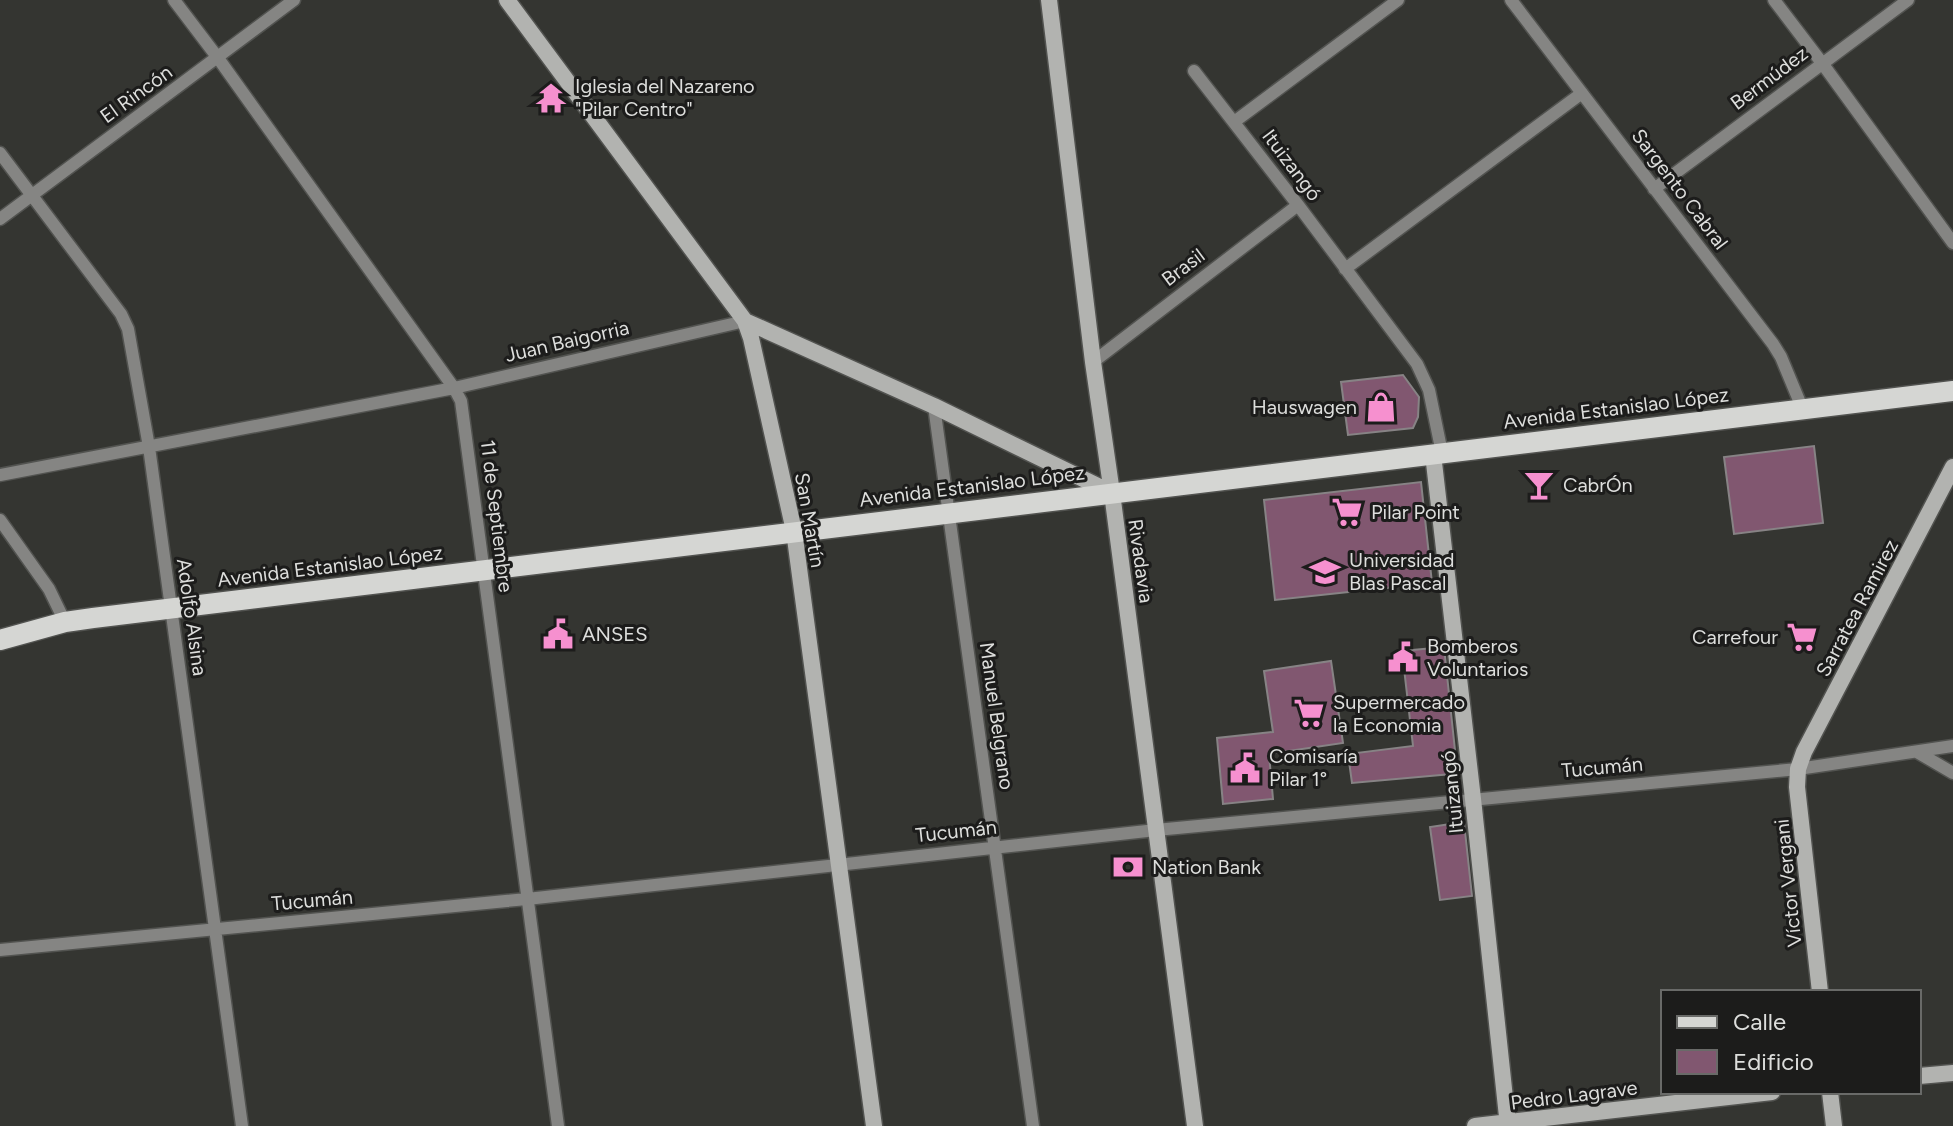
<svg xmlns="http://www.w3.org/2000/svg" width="1953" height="1126" viewBox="0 0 1953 1126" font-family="Figtree,sans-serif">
<rect width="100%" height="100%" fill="#343531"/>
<path fill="#815770" stroke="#878385" stroke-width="2" d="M1403,375L1419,397L1418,417L1413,428L1348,435L1341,382Z
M1814,446L1823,523L1734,534L1724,457Z
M1421,482L1432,583L1275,600L1264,500Z
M1444,647L1457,769L1452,774L1352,783L1348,754L1413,746L1402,651Z
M1331,661L1343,743L1269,754L1273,799L1223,804L1217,738L1273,732L1264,671Z
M1464,822L1472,896L1440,900L1430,827Z"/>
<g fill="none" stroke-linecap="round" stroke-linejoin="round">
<g stroke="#525350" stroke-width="15">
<path id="street" d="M174,0L218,58L454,388L461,401L558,1126
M1511,0L1773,344L1781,357L1803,410
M1774,0L1822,63L1953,243
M1194,71L1298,205L1417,364L1429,390L1442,453
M1234,122L1398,0
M0,153L121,314L128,329L149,447L242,1126
M1654,189L1908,0
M0,219L294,0
M1345,269L1582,93
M1093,362L1298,205
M934,406L1033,1126
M0,475L454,388L745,321
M0,520L49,589L65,622
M1917,752L1953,773
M0,950L527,899L1156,830L1798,769L1953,746"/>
</g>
<g stroke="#525350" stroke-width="19">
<path id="secondary" d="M507,0L745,321L751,338L794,531L874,1126
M1049,0L1093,362L1112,493L1195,1126
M745,321L934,406L1112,493
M1433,454L1473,799L1508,1126
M1820,992L1797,787L1798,769L1804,752L1953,467
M1919,1076L1953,1073
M1830,1092L1834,1126
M1475,1126L1772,1092"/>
</g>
<g stroke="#525350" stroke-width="23">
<path id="primary" d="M0,640L65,622L93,618L1953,391"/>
</g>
<use href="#street" stroke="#858583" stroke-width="12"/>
<use href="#secondary" stroke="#b2b3b0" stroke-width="16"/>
<use href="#primary" stroke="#d5d6d3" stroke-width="20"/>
</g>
<defs>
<g id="temple-bare" transform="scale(2.4)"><path d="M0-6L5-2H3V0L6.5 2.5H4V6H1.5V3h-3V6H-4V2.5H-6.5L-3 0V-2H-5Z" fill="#f690cf" stroke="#1c1c1b" stroke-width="2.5" paint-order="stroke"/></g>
<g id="shop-bare" transform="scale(2.4)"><path d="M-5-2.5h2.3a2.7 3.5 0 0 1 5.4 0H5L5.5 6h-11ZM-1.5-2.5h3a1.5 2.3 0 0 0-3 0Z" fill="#f690cf" stroke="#1c1c1b" stroke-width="2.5" paint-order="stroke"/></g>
<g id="bar-bare" transform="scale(2.4)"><path d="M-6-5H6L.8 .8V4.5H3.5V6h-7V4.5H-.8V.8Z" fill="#f690cf" stroke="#1c1c1b" stroke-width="2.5" paint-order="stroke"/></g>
<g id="supermarket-bare" transform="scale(2.4)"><path d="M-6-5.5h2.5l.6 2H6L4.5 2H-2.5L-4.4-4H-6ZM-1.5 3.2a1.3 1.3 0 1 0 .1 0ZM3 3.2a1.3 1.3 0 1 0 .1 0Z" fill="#f690cf" stroke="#1c1c1b" stroke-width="2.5" paint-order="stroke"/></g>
<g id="university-bare" transform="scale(2.4)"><path d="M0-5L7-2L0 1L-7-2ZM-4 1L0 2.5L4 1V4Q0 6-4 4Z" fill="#f690cf" stroke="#1c1c1b" stroke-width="2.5" paint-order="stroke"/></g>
<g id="civic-bare" transform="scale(2.4)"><path d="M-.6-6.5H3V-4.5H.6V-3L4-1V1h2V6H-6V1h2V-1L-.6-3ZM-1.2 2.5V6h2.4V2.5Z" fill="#f690cf" stroke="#1c1c1b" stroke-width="2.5" paint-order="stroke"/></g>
<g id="bank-bare" transform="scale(2.4)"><path d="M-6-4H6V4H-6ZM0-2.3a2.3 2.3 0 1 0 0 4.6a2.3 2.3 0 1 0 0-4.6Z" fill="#f690cf" stroke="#1c1c1b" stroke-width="2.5" paint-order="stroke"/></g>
</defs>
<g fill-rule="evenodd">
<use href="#temple-bare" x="551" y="98"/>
<use href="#shop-bare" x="1381" y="407"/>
<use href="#bar-bare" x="1539" y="485"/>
<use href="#supermarket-bare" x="1347" y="512"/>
<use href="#university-bare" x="1325" y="572"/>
<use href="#civic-bare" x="558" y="634"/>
<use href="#supermarket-bare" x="1802" y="637"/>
<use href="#civic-bare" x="1403" y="657"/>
<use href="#supermarket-bare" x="1309" y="713"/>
<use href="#civic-bare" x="1245" y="768"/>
<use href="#bank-bare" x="1128" y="867"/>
</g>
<g text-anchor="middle" stroke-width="6" stroke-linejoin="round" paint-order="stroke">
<g font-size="20" fill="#dddedc" stroke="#1c1c1b">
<text transform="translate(1769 78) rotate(-37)" y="7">Bermúdez</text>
<text transform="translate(136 94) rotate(-36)" y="7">El Rincón</text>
<text transform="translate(1292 165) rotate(53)" y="7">Ituizangó</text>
<text transform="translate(1680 189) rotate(53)" y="7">Sargento Cabral</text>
<text transform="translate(1183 267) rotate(-37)" y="7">Brasil</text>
<text transform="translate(567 341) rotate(-13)" y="7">Juan Baigorria</text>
<text transform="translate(1616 408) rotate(-7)" y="7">Avenida Estanislao López</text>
<text transform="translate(972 486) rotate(-7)" y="7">Avenida Estanislao López</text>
<text transform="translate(497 516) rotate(83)" y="7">11 de Septiembre</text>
<text transform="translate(810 520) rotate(80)" y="7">San Martín</text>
<text transform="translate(1141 561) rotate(82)" y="7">Rivadavia</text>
<text transform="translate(330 566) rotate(-7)" y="7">Avenida Estanislao López</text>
<text transform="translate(1857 608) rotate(-62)" y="7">Sarratea Ramirez</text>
<text transform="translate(192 617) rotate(82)" y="7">Adolfo Alsina</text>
<text transform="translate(997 716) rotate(82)" y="7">Manuel Belgrano</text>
<text transform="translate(1602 767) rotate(-5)" y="7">Tucumán</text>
<text transform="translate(1452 792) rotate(-96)" y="7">Ituizangó</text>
<text transform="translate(956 831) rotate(-6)" y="7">Tucumán</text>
<text transform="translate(1788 883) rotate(-96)" y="7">Víctor Vergani</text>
<text transform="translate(312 900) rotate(-5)" y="7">Tucumán</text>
<text transform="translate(1574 1095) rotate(-7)" y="7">Pedro Lagrave</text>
</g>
<g font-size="20" fill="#dddedc" stroke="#1c1c1b" text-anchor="start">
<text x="575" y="93">Iglesia del Nazareno<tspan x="575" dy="23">"Pilar Centro"</tspan></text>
<text x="1357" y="414" text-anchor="end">Hauswagen</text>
<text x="1563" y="492">CabrÓn</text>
<text x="1371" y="519">Pilar Point</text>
<text x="1349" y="567">Universidad<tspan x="1349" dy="23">Blas Pascal</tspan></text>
<text x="582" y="641">ANSES</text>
<text x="1778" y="644" text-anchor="end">Carrefour</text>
<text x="1427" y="653">Bomberos<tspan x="1427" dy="23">Voluntarios</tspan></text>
<text x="1333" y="709">Supermercado<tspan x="1333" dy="23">la Economia</tspan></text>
<text x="1269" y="763">Comisaría<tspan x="1269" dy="23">Pilar 1°</tspan></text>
<text x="1152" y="874">Nation Bank</text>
</g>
</g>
<rect x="1661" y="990" width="260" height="104" fill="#1c1c1b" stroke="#696a68" stroke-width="2"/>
<rect x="1677" y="1016" width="40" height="12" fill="#d5d6d3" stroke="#696a68" stroke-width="2"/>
<text x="1733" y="1030" font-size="24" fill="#dddedc">Calle</text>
<rect x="1677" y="1050" width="40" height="24" fill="#815770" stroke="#696a68" stroke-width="2"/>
<text x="1733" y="1070" font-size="24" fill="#dddedc">Edificio</text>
</svg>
